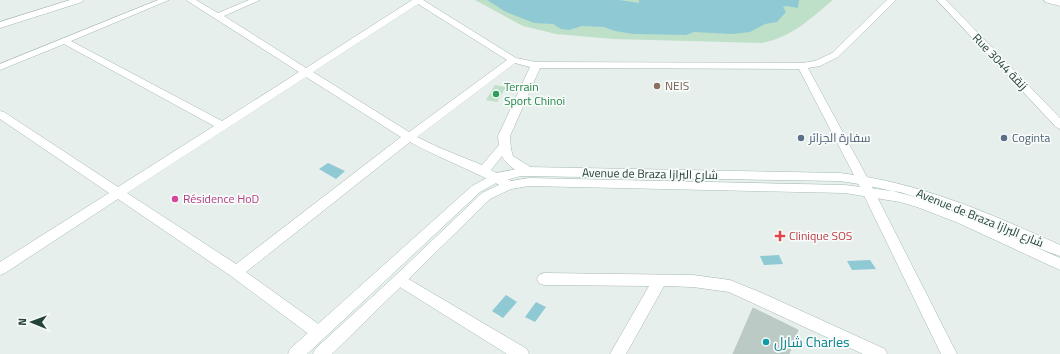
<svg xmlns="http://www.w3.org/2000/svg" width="1060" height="354" viewBox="0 0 1060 354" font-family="'Titillium Web',Cairo,sans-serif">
<rect width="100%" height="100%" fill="#e6efeb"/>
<path fill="#bfe0c8" d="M475,0H833C810,19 792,37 762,43L613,39L556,34L523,26Z
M495,85L506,87L497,102L486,100Z"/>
<path fill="#8ec9d4" d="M487,0H619L639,3V0H799L798,8L786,6L783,7L786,12L777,22L765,24L750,32L732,34L694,32L686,35L633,34L615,31L604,27L582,26L569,30L561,29L553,24L534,23L506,12Z
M328,163L345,171L336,179L319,169Z
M779,255L783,264L764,265L760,256Z
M870,260L876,269L852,270L847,261Z
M506,295L517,302L503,318L492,311Z
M536,302L546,307L535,322L525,317Z"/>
<path fill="#bbcac4" stroke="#b8c9c2" d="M753,308L798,330L789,354H733Z"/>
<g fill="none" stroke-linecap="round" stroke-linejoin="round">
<g stroke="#a8b8b2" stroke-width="1">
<path id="minor" d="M70,0H83L82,2L0,28V22Z
M158,0H169L71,41L222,121L299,72L186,0H196L218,13L249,0H260L224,16L306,68L412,0H423L516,58L536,62L802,63L815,61L832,53L887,0H896L838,57L820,66L808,68L868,179L957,354H941L856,179L799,69L540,68L510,136L511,149L513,156L532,168L534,171L532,174C521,177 507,165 502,156L491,170L513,182L515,185L513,188L509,189L505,188C474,171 441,159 410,142L246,272L324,328L327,333L324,338L319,340L314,338L231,276L118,199L5,273L0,275V262L109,193L0,119V111L4,112L118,187L214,126L64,44L0,70V64ZM418,4L507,60L409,132L313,72ZM515,63L530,67L498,136L499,145L482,165L440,148L417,137ZM306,77L401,137L236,264L127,193Z
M937,0H946L1060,118V129L1056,127Z
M544,273L693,275L730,280L762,293L885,349L887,354H863L729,292L693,287L664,286L626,354H610L649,286L544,285L539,283L537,279L539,275Z
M400,274L527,349L529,354H507L395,284L393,280L395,276Z"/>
</g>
<g stroke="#a8b8b2" stroke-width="1">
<path id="tertiary" d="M1044,0H1060V6L1045,2Z"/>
</g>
<g stroke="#a4bbb3" stroke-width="1">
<path id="secondary" d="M528,167L840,173C922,183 986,212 1060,245V256C1031,247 1004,231 976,219C932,200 888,188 840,181L521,176L498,182L480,192L307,354H288L290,349L472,186L496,173Z
M529,178L845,185L900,192L925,200L966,216L1060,258V270L956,222L917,207L900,202L845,193L529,186L511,189L490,199L332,354H313L315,349L395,276L482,193L505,182Z"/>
</g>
<use href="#minor" fill="#fff" fill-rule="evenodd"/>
<use href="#tertiary" fill="#fff" fill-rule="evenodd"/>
<use href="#secondary" fill="#fff" fill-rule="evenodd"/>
</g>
<circle fill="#8d6e63" stroke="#f7fbf9" stroke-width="1.5" cx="657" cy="86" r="4"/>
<circle fill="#2e9e5b" stroke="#f7fbf9" stroke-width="1.5" cx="496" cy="94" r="4"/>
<g fill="#5c6f8a" stroke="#f7fbf9" stroke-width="1.5">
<circle cx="801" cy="138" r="4"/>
<circle cx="1004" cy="138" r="4"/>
</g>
<circle fill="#d1479c" stroke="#f7fbf9" stroke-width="1.5" cx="175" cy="199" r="4"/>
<path fill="#e0444e" stroke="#f7fbf9" stroke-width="1.5" d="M778 230h4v4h4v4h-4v4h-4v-4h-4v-4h4z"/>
<circle fill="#0f9aa8" stroke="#f7fbf9" stroke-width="1.5" cx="766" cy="342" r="4"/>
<g text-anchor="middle" stroke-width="3.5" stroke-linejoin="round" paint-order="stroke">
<g font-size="12" fill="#24423a" stroke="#f7fbf9">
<text transform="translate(1000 62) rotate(46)" y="4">Rue 3044 زنقة</text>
<text transform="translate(650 174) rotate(1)" y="4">Avenue de Braza شارع البرازا</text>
<text transform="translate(980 218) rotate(22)" y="4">Avenue de Braza شارع البرازا</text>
</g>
<g font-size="12" fill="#785e54" stroke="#f7fbf9" text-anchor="start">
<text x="665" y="90">NEIS</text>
</g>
<g font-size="12" fill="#27864d" stroke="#f7fbf9" text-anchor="start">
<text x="504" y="91">Terrain<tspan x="504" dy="14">Sport Chinoi</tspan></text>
</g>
<g font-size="12" fill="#4e5e75" stroke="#f7fbf9" text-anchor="start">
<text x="809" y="142">سفارة الجزائر</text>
<text x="1012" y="142">Coginta</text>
</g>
<g font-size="12" fill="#b23c85" stroke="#f7fbf9" text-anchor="start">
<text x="183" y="203">Résidence HoD</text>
</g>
<g font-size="12" fill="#be3a42" stroke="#f7fbf9" text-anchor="start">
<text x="789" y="240">Clinique SOS</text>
</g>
<g font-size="14" fill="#0d838f" stroke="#f7fbf9" text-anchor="start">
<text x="774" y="347">شارل Charles</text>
</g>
</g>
<g transform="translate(32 322) rotate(271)" stroke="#f7fbf9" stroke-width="3" paint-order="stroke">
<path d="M0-3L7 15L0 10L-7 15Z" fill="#24423a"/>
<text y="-6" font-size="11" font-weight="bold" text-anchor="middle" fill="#24423a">N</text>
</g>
</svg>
